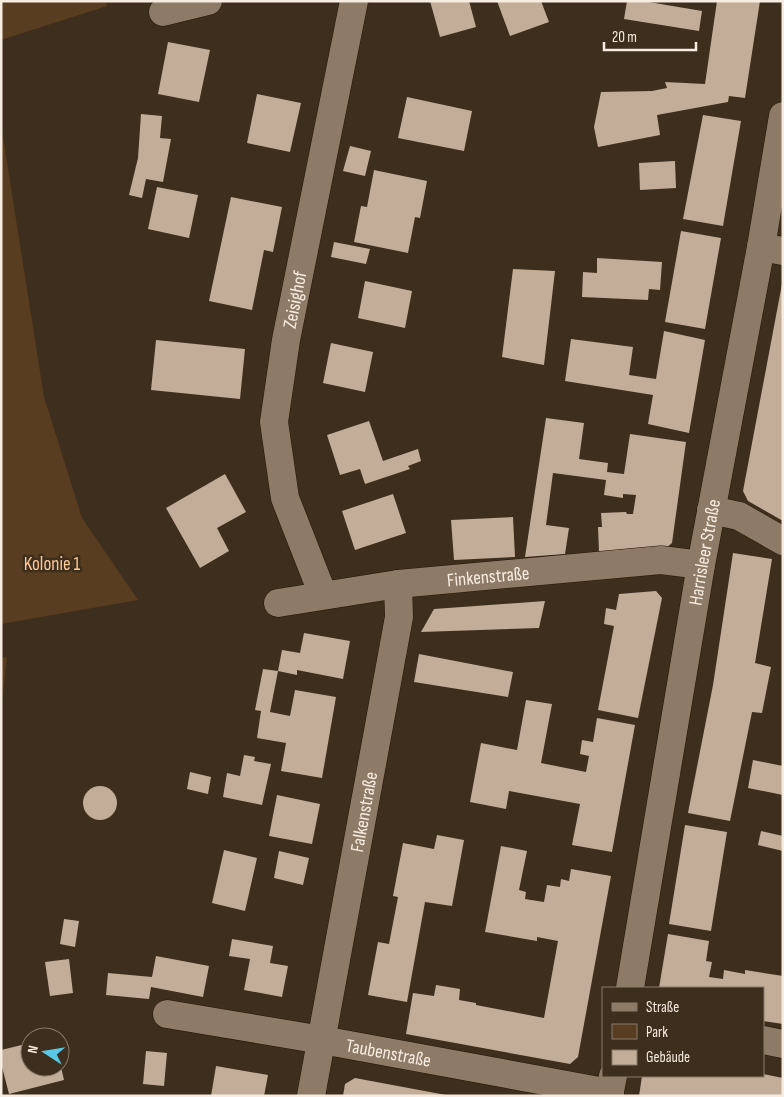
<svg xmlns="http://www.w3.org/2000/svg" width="784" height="1097" viewBox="0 0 784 1097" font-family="'Sofia Sans Condensed',sans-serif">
<rect width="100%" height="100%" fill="#3e2e1d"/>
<path fill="#583d20" d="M1,1H106L107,6L1,40Z
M1,124L44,397L82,518L138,600L1,624Z
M7,657L1,710V658Z"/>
<path fill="#c2ad99" d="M430,1H469L476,27L440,37Z
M497,1H541L549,22L510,36Z
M627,1H643L702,11L699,31L624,19Z
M717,1H760L745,98L729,96L728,102L657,115L660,135L598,147L594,127L601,92L652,91L667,88L665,82L705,84Z
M168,42L210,50L199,102L158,94Z
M257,94L301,103L290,152L247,143Z
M407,97L472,111L464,151L398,138Z
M141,114L162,116L160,138L171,139L163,182L146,179L142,198L129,195L138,158Z
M703,115L741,121L723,226L683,219Z
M350,146L371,151L365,176L343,171Z
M675,161L676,188L640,190L639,163Z
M374,170L427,181L420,218L415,217L408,253L354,242L361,206L367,207Z
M157,187L198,195L189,238L148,229Z
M231,197L282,207L273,252L264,250L252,310L209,301Z
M681,231L721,238L705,329L665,322Z
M334,242L370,249L366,264L331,257Z
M597,258L662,262L660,290L649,289L648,300L582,297L583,272L597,273Z
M513,269L555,271L544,365L502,357Z
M365,281L412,291L405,328L358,318Z
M782,284H783V521L748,501L743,491Z
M664,331L705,340L689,433L648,424L653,395L565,381L571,339L633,347L629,375L656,379Z
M156,340L245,349L240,399L151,390Z
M331,343L373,352L365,392L323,383Z
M546,418L584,423L579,459L608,463L607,472L624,474L630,434L686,442L672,543L666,548L599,552L598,527H602L601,513L626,512L627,514H633L636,495L623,494V498L604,495L606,480L553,473L546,525L569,528L565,554L525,557Z
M369,421L383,461L418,449L421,461L408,466L410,469L365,484L360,469L340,475L327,435Z
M225,474L246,512L217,528L229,551L200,568L166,508Z
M393,494L406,533L355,550L342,511Z
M513,517L515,557L454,560L451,520Z
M733,553L772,559L755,663L771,667L762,713L752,712L730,821L688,813L713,685Z
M656,591L662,598L638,718L598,710L614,626L604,624L606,608L616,610L619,594Z
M545,601L539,628L421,632L434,609Z
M304,633L350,641L343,679L297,670V675L278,671L282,650L300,653Z
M419,654L513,672L508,697L414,682Z
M263,669L278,671L270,712L290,716L295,690L336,697L322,778L281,771L286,743L257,738L261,711L255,710Z
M526,700L552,704L541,763L586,772L589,756L580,754L582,740L593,742L597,718L635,725L612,852L572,845L580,804L509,791L506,809L470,802L481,743L517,750Z
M244,755L255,757L254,761L271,764L262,805L223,797L227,773L240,776Z
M753,760L783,766V795L748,788Z
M190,772L211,777L208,794L187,789Z
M83 803a17 17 0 1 1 34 0a17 17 0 1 1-34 0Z
M277,795L320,804L312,844L269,836Z
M685,825L727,832L711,931L669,924Z
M761,831L783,836V851L758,845Z
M437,835L464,840L452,906L425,902L407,1002L368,995L378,942L389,944L398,897L393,896L403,843L434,849Z
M501,846L527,851L519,890L526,892L525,899L544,902L547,885L560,887L561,879L569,881L571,869L611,876L578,1057L570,1064L406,1034L413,993L434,996L436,985L460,989L459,1000L476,1003V1005L544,1018L558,941L537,937V941L485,932Z
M224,850L257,858L245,911L212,903Z
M279,851L309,858L303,885L274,878Z
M64,919L79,921L75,947L60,944Z
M668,934L709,941L706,961L712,962L709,977L723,979L724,970L745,974V970L783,976V1024L763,1021V988H659Z
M232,939L273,946L270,963L288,966L282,997L244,990L250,959L229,956Z
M156,956L209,966L203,997L151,987L149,999L106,995L108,973L152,977Z
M69,959L73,993L50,996L45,962Z
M30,1043V1067H61L64,1080L9,1094L1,1063V1050Z
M146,1051L167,1053L164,1086L143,1084Z
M216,1066L268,1075L264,1096H211Z
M763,1074L783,1078V1096H639L642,1076Z
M355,1078L446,1095V1096H343L345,1084Z"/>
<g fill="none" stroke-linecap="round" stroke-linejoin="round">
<g stroke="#251506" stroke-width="29">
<g id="minor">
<path d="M163,12L208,1"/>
<path d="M761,247L783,251"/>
<path d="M711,510L739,516L783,541"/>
<path id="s1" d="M323,595L285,498L274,422L286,340L354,1"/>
<path id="s2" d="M278,603L398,584L661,560L701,565"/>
<path id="s3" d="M167,1014L322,1040L610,1093"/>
<path d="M763,1040L783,1044"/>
<path id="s4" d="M311,1096L399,617L398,584"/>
</g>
</g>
<g stroke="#251506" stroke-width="29">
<g id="secondary">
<path id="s5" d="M630,988L701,565L761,247L783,116"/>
<path d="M609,1096L613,1076"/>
</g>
</g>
<use href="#minor" stroke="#8d7a67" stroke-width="28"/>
<use href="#secondary" stroke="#8d7a67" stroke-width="28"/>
</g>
<g text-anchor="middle" stroke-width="5" stroke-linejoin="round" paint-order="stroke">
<g font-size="19" fill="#f7ece1" stroke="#3e2e1d">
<text dy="7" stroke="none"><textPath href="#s1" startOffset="305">Zeisighof</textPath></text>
<text dy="7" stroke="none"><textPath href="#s5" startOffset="442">Harrisleer Straße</textPath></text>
<text dy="7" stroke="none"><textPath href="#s2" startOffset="212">Finkenstraße</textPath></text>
<text dy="7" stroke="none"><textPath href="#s4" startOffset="289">Falkenstraße</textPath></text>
<text dy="7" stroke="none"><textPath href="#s3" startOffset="225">Taubenstraße</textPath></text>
</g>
<g font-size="19" fill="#fcc996" stroke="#3e2e1d">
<text x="52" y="570">Kolonie 1</text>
</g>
</g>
<rect width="784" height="1097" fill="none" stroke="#f7ece1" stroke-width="5"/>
<rect x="602" y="987" width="162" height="90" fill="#3e2e1d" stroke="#887a6b"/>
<rect x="612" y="1003" width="25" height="8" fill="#8d7a67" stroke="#887a6b"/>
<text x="646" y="1012" font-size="15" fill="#f7ece1">Straße</text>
<rect x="612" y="1024" width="25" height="15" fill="#583d20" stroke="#887a6b"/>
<text x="646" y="1037" font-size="15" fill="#f7ece1">Park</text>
<rect x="612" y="1050" width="25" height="15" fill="#c2ad99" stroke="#887a6b"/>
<text x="646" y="1062" font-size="15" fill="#f7ece1">Gebäude</text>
<g transform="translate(45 1052) rotate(282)"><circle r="24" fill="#3e2e1d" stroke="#887a6b"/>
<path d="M0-4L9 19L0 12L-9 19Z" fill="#58c8e4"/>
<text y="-8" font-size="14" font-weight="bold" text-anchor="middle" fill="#f7ece1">N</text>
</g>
<path d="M604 42v8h92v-8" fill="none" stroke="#f7ece1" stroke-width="2.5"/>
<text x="612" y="42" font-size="15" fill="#f7ece1" stroke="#3e2e1d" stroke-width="4" paint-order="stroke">20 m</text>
</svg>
